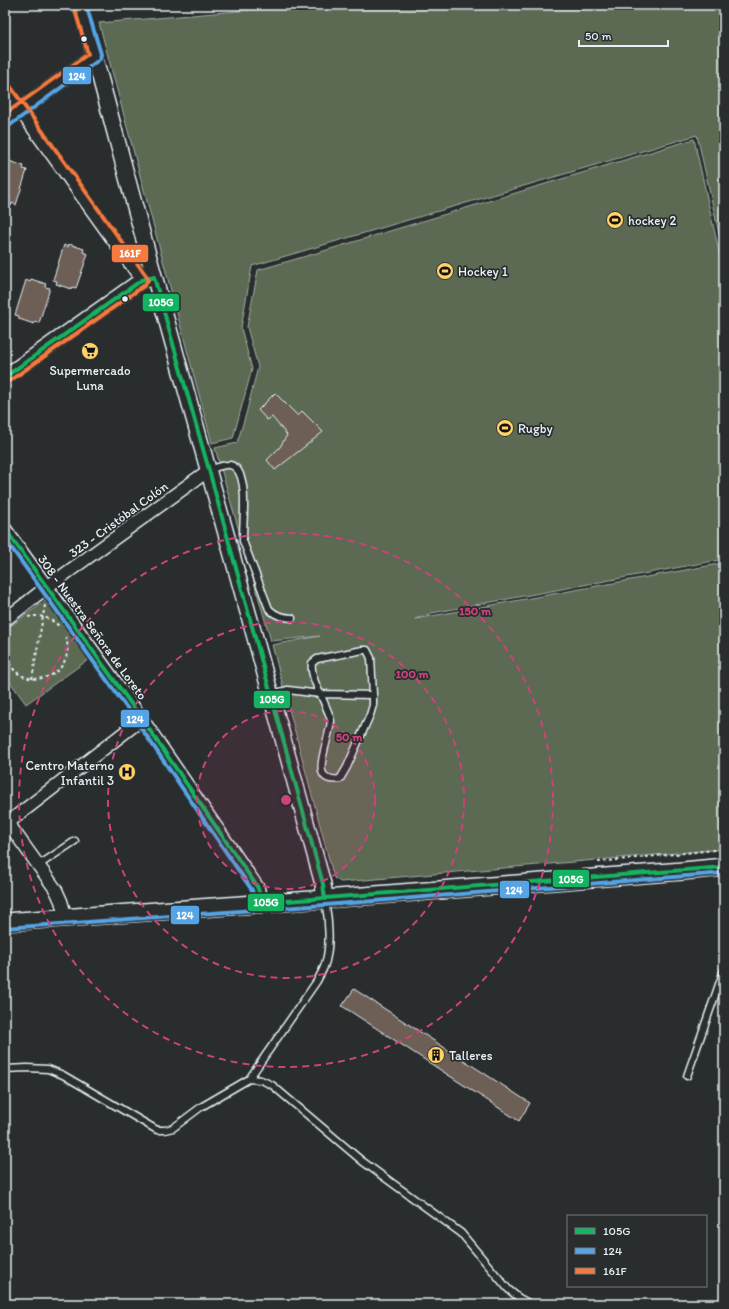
<svg xmlns="http://www.w3.org/2000/svg" width="729" height="1309" viewBox="0 0 729 1309" font-family="Itim,sans-serif">
<rect width="100%" height="100%" fill="#2a2d2e"/>
<filter id="ink" filterUnits="userSpaceOnUse"><feTurbulence type="fractalNoise" baseFrequency=".025" numOctaves="2"/><feDisplacementMap in="SourceGraphic" scale="8" xChannelSelector="R" yChannelSelector="G"/><feConvolveMatrix kernelMatrix="1 2 1 2 8 2 1 2 1" color-interpolation-filters="sRGB"/></filter>
<g filter="url(#ink)">
<path fill="#5b6a53" stroke="#a2aea6" d="M307,5H724V256L697,135L252,266L241,328L252,369L233,438L212,443L99,23Z
M694,139L724,274V559L432,613L415,619L724,563V849L341,882L334,878L272,645L320,636L271,641L215,448L237,443L246,414L258,367L247,327L258,270L327,250Z
M49,598L92,657L26,704L5,675V630Z"/>
<path fill="#6d5f54" stroke="#e8f1f8" d="M9,161L24,166L23,169L27,170L16,205L12,203L11,206L5,204V162L8,163Z
M69,244L84,249L83,252L88,254L76,288L72,287L71,289L56,284L57,281L53,280L64,245L68,247Z
M31,279L46,284L45,287L50,288L39,323L34,322V324L19,319V316L15,315L26,280L30,282Z
M275,393L298,416L302,411L323,432L275,470L267,460L280,447L287,435L272,417L267,420L258,410Z
M354,989L530,1103L519,1121L342,1006Z"/>
<g fill="none" stroke-linecap="round" stroke-linejoin="round">
<g stroke="#e8f1f8" stroke-width="9">
<path id="service" d="M209,470C215,468 224,464 230,465C251,469 242,526 243,541L269,609C276,616 282,617 292,618
M271,694L288,690L320,694L373,695V705L370,715L347,767L340,779C333,780 324,780 322,771C319,762 330,733 331,721C328,705 309,679 312,663L317,659L363,650H367L371,658L373,695
M39,865L75,841
M5,1069L27,1068L48,1069L63,1075L157,1130H165L173,1128L201,1107L249,1079L261,1080L272,1085L362,1161L461,1233L508,1289L519,1298L530,1304
M687,1076L724,970
M249,1079L317,981C319,977 322,972 324,967C331,949 329,920 325,900"/>
</g>
<g stroke="#e8f1f8" stroke-width="15">
<path id="minor" d="M5,89L142,280
M5,529L142,719L258,888L261,903
M5,620L47,587L209,470
M8,823L56,890L61,901L66,918
M5,825L142,719"/>
</g>
<g stroke="#e8f1f8" stroke-width="18">
<path id="tertiary" d="M80,5C106,96 129,188 155,279C211,481 268,682 323,884L325,899
M5,121L95,56
M5,377L142,280L154,277"/>
</g>
<g stroke="#e8f1f8" stroke-width="20">
<path id="secondary" d="M5,922L325,899L683,871L724,867"/>
</g>
<path stroke="#e8f1f8" stroke-width="2" stroke-dasharray="3 3" stroke-linecap="butt" d="M28,617C40,614 50,618 59,626
M5,643L9,631
M5,652C15,698 81,680 65,634
M32,679L45,605
M598,862L724,849"/>
<use href="#service" stroke="#2a2d2e" stroke-width="6"/>
<use href="#minor" stroke="#2a2d2e" stroke-width="12"/>
<use href="#tertiary" stroke="#2a2d2e" stroke-width="15"/>
<use href="#secondary" stroke="#2a2d2e" stroke-width="17"/>
<g stroke="#2a2d2e" stroke-width="7">
<path id="bus-1" d="M5,377L142,280L154,277L209,470L323,884L325,899
M5,529L142,719L258,888L261,903L724,867"/>
</g>
<g stroke="#2a2d2e" stroke-width="7">
<path id="bus-2" d="M9,126L100,59L101,54L86,5
M5,539L137,722L252,890L255,904
M5,928L325,905L724,873"/>
</g>
<g stroke="#2a2d2e" stroke-width="7">
<path id="bus-3" d="M5,114L88,54L74,7
M8,382L145,285L148,280L147,277L10,86"/>
</g>
<use href="#bus-1" stroke="#13b361" stroke-width="4"/>
<use href="#bus-2" stroke="#55a4e5" stroke-width="4"/>
<use href="#bus-3" stroke="#f6793e" stroke-width="4"/>
</g>
</g>
<circle cx="286" cy="800" r="89" fill="#ca437a" fill-opacity=".12"/>
<g fill="none" stroke="#ca437a" stroke-width="2" stroke-dasharray="7 5">
<circle cx="286" cy="800" r="89"/>
<circle cx="286" cy="800" r="178"/>
<circle cx="286" cy="800" r="267"/>
</g>
<defs>
<g id="stadium-disc" transform="scale(0.9)"><circle r="9.5" fill="#ffd166" stroke="#2a2d2e"/><path d="M0-5a6.5 5 0 1 0 0 10a6.5 5 0 1 0 0-10ZM-3.5-1.8h7v3.6h-7Z" fill="#111"/></g>
<g id="supermarket-disc" transform="scale(0.9)"><circle r="9.5" fill="#ffd166" stroke="#2a2d2e"/><path d="M-6-5.5h2.5l.6 2H6L4.5 2H-2.5L-4.4-4H-6ZM-1.5 3.2a1.3 1.3 0 1 0 .1 0ZM3 3.2a1.3 1.3 0 1 0 .1 0Z" fill="#111"/></g>
<g id="hospital-disc" transform="scale(0.9)"><circle r="9.5" fill="#ffd166" stroke="#2a2d2e"/><path d="M-5-5h3v3.5h4V-5h3V5h-3V1.5h-4V5h-3Z" fill="#111"/></g>
<g id="building-disc" transform="scale(0.9)"><circle r="9.5" fill="#ffd166" stroke="#2a2d2e"/><path d="M-4-6H4V6H1V3H-1V6H-4ZM-2.5-4.3h1.7v1.8h-1.7ZM.8-4.3h1.7v1.8H.8ZM-2.5-1h1.7V.8h-1.7ZM.8-1h1.7V.8H.8Z" fill="#111"/></g>
</defs>
<g fill-rule="evenodd">
<use href="#stadium-disc" x="615" y="220"/>
<use href="#stadium-disc" x="445" y="271"/>
<use href="#supermarket-disc" x="90" y="351"/>
<use href="#stadium-disc" x="505" y="428"/>
<use href="#hospital-disc" x="127" y="772"/>
<use href="#building-disc" x="436" y="1055"/>
</g>
<g fill="#e8f1f8" stroke="#2a2d2e" stroke-width="1.5">
<circle cx="84" cy="39" r="3.5"/>
<circle cx="125" cy="299" r="3.5"/>
</g>
<g text-anchor="middle" stroke-width="3.5" stroke-linejoin="round" paint-order="stroke">
<g font-size="13" fill="#e8f1f8" stroke="#2a2d2e" text-anchor="start">
<text x="628" y="225">hockey 2</text>
<text x="458" y="276">Hockey 1</text>
<text x="90" y="375" text-anchor="middle">Supermercado<tspan x="90" dy="15">Luna</tspan></text>
<text x="518" y="433">Rugby</text>
<text x="114" y="770" text-anchor="end">Centro Materno<tspan x="114" dy="15">Infantil 3</tspan></text>
<text x="449" y="1060">Talleres</text>
</g>
<g font-size="13" fill="#e8f1f8" stroke="#2a2d2e">
<text transform="translate(118 519) rotate(-36)" y="5">323 - Cristóbal Colón</text>
<text transform="translate(93 627) rotate(54)" y="5">308 - Nuestra Señora de Loreto</text>
</g>
</g>
<circle cx="286" cy="800" r="6" fill="#ca437a" stroke="#2a2d2e" stroke-width="2"/>
<g font-size="12" text-anchor="middle" font-weight="bold" fill="#ca437a" stroke="#2a2d2e" stroke-width="3.5" stroke-linejoin="round" paint-order="stroke">
<text x="475" y="615">150 m</text>
<text x="412" y="678">100 m</text>
<text x="349" y="741">50 m</text>
</g>
<g stroke="#2a2d2e" stroke-width="1.5">
<rect x="62" y="66" width="30" height="19" rx="4" fill="#55a4e5"/>
<rect x="111" y="244" width="38" height="19" rx="4" fill="#f6793e"/>
<rect x="142" y="293" width="38" height="19" rx="4" fill="#13b361"/>
<rect x="253" y="690" width="38" height="19" rx="4" fill="#13b361"/>
<rect x="120" y="709" width="30" height="19" rx="4" fill="#55a4e5"/>
<rect x="552" y="869" width="38" height="19" rx="4" fill="#13b361"/>
<rect x="499" y="880" width="31" height="19" rx="4" fill="#55a4e5"/>
<rect x="247" y="893" width="38" height="19" rx="4" fill="#13b361"/>
<rect x="170" y="905" width="30" height="20" rx="4" fill="#55a4e5"/>
</g>
<g font-size="11" text-anchor="middle" font-weight="bold" fill="#fff">
<text x="77" y="80">124</text>
<text x="130" y="257">161F</text>
<text x="161" y="306">105G</text>
<text x="272" y="703">105G</text>
<text x="135" y="723">124</text>
<text x="571" y="883">105G</text>
<text x="514" y="894">124</text>
<text x="266" y="906">105G</text>
<text x="185" y="919">124</text>
</g>
<rect width="729" height="1309" fill="none" stroke="#2a2d2e" stroke-width="20"/>
<rect x="10" y="10" width="709" height="1289" fill="none" stroke="#e8f1f8" stroke-width="1.5" filter="url(#ink)"/>
<rect x="567" y="1215" width="140" height="72" fill="#2a2d2e" stroke="#767b7f"/>
<rect x="575" y="1228" width="20" height="6" fill="#13b361" stroke="#767b7f"/>
<text x="603" y="1235" font-size="12" fill="#e8f1f8">105G</text>
<rect x="575" y="1248" width="20" height="6" fill="#55a4e5" stroke="#767b7f"/>
<text x="603" y="1255" font-size="12" fill="#e8f1f8">124</text>
<rect x="575" y="1268" width="20" height="6" fill="#f6793e" stroke="#767b7f"/>
<text x="603" y="1275" font-size="12" fill="#e8f1f8">161F</text>
<path d="M579 40v6h89v-6" fill="none" stroke="#e8f1f8" stroke-width="2"/>
<text x="585" y="40" font-size="12" fill="#e8f1f8" stroke="#2a2d2e" stroke-width="3" paint-order="stroke">50 m</text>
</svg>
